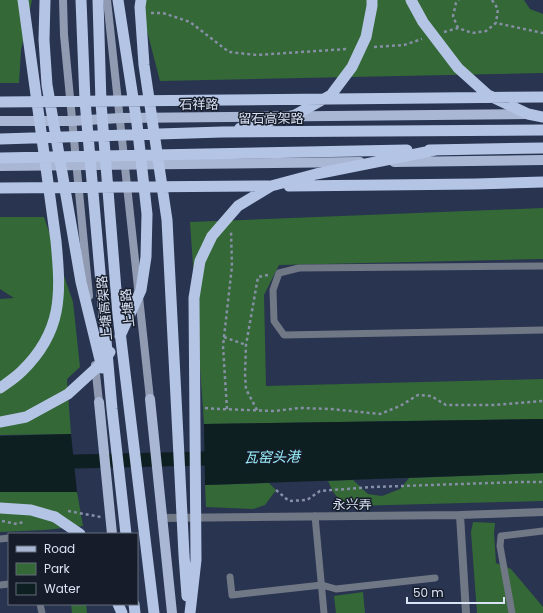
<svg xmlns="http://www.w3.org/2000/svg" width="543" height="613" viewBox="0 0 543 613" font-family="Poppins,'Noto Sans SC',sans-serif">
<rect width="100%" height="100%" fill="#283450"/>
<path fill="#346836" d="M0,0H32L21,50L19,83H0Z
M139,0H524L530,9L543,14V73L160,81Z
M543,208V259L279,265L264,295L266,386L543,379V419L204,424L190,222Z
M0,217H44L73,302L80,367L67,379L71,434L0,435V299L14,298L0,289Z
M543,473V501L353,506C338,500 335,497 328,481L353,480L368,494L382,496L400,489L409,478Z
M269,483L276,490L265,505L253,509L206,507L205,485Z
M0,492H77L83,526L45,530L0,532Z
M473,522L495,523L494,533L496,563L511,569L543,607V613H477L471,532Z
M363,592L365,613H336L334,596Z
M71,604H86L87,613H72Z"/>
<path fill="#0e1f21" d="M543,419V473L205,485L204,424Z
M71,434L77,492H0V436Z"/>
<g fill="none" stroke-linecap="round" stroke-linejoin="round">
<path stroke="#0e1f21" stroke-width="14" d="M54,462L224,458"/>
<path stroke="#858fa6" stroke-width="2.5" stroke-dasharray="3 3" stroke-linecap="butt" d="M492,0L498,9L496,23
M151,13H163L190,22L229,52L257,55L347,49
M458,28L453,16L456,3L459,0
M444,32L458,28L472,33L486,31L496,23L543,33
M374,47L404,45L422,39
M224,337L246,345
M205,408L219,409L274,411L300,408L331,409L380,414L400,406L418,395L431,396L446,405H493L543,401
M227,409L223,346L232,266L231,231
M257,410L246,389L245,374L246,345L258,277L268,275
M276,490L289,501L307,500L320,491L372,487L521,482H543
M68,511L101,517
M2,521L17,524L23,522"/>
<path stroke="#707785" stroke-width="7" d="M543,266L299,268L279,273L273,290L274,321L284,335L543,330
M315,516L324,613
M0,539L9,538
M230,577L232,595L322,585L336,589L435,578
M0,585L9,584
M40,604L42,613
M512,613L500,546L501,536L543,531"/>
<path stroke="#707785" stroke-width="8" d="M460,515L466,613
M161,518L460,515L543,512"/>
<path stroke="#909bb2" stroke-width="8" d="M63,0L64,35L89,296
M107,0L150,399
M95,365L99,402"/>
<path stroke="#a9b7d4" stroke-width="10" d="M0,121H72L120,118L529,114
M394,162L543,160
M0,166L360,162
M150,399L172,613
M99,402L112,534"/>
<path stroke="#b4c4e4" stroke-width="11" d="M55,517L80,534
M134,604L135,613"/>
<path stroke="#b4c4e4" stroke-width="11" d="M45,0L44,40L47,85L81,282L102,368
M81,0L85,101L112,409L126,534
M98,0L101,103L118,315L154,613
M118,0L137,124L147,214L146,257L141,290L120,336
M141,0L140,7L144,65L167,220L184,555L187,596
M411,0L423,22L458,68L488,95L528,114L543,117
M0,102L543,97
M240,128L295,115L331,95L352,67L366,37L372,6V0
M0,139L222,132L543,130
M429,150L543,148
M0,158L407,150
M289,186L476,184L543,182
M0,188L269,186
M0,388C7,383 15,378 22,371C63,331 61,294 56,241L23,0
M0,422L26,417L68,394L104,361L110,352
M0,508L31,510L55,517
M118,604L122,613
M190,613L196,560L194,298L200,261L212,236L238,206L271,186L316,174L436,150"/>
</g>
<g text-anchor="middle" stroke-width="3" stroke-linejoin="round" paint-order="stroke">
<g font-size="13" fill="#dae3f5" stroke="#161c29">
<text transform="translate(199 104) rotate(-1)" y="5">石祥路</text>
<text x="271" y="123">留石高架路</text>
<text transform="translate(104 308) rotate(-95)" y="5">上塘高架路</text>
<text transform="translate(127 308) rotate(-96)" y="5">上塘路</text>
<text x="352" y="509">永兴弄</text>
</g>
<g font-size="14" font-style="italic" fill="#99f1fb" stroke="#161c29">
<text transform="translate(272 457) rotate(-1)" y="5">瓦窑头港</text>
</g>
</g>
<rect x="8" y="533" width="130" height="72" fill="#161c29" stroke="#646c7b"/>
<rect x="16" y="546" width="20" height="6" fill="#a9b7d4" stroke="#646c7b"/>
<text x="44" y="553" font-size="12" fill="#dae3f5">Road</text>
<rect x="16" y="563" width="20" height="12" fill="#346836" stroke="#646c7b"/>
<text x="44" y="573" font-size="12" fill="#dae3f5">Park</text>
<rect x="16" y="583" width="20" height="12" fill="#0e1f21" stroke="#646c7b"/>
<text x="44" y="593" font-size="12" fill="#dae3f5">Water</text>
<path d="M407 597v6h97v-6" fill="none" stroke="#dae3f5" stroke-width="2"/>
<text x="413" y="597" font-size="12" fill="#dae3f5" stroke="#161c29" stroke-width="3" paint-order="stroke">50 m</text>
</svg>
